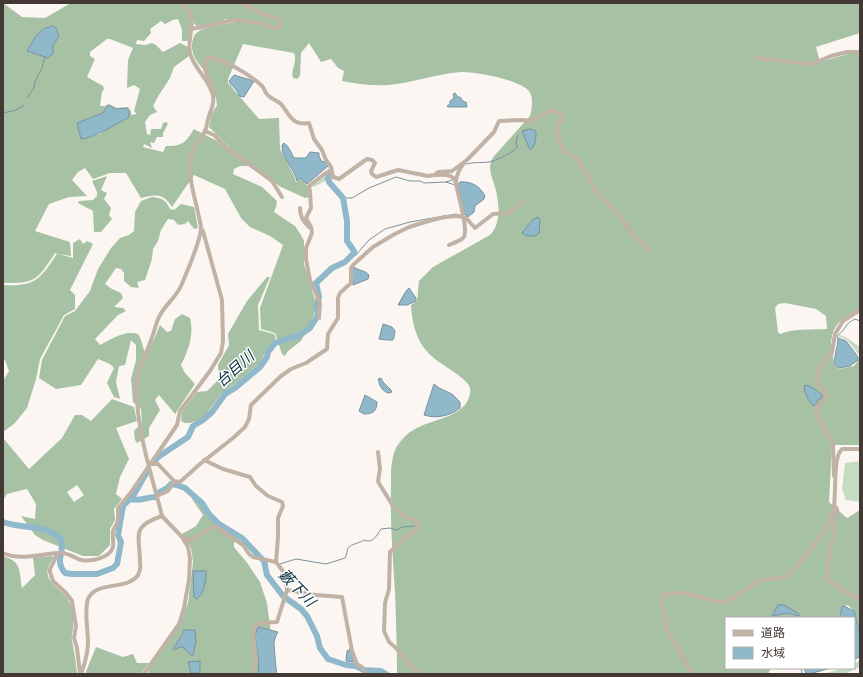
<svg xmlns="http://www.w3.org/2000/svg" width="863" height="677" viewBox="0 0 863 677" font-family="Mulish,'Noto Sans JP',sans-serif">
<rect width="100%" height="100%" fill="#fcf6f3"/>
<path fill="#c4ddc2" d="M331,173L333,179L328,182L327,181C321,182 317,187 311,187L317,181Z
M840,335L847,338L860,347V356L847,340L838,336Z
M860,461V502L846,500L842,489L845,463Z
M860,661V667L844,674H824L843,668H854V663Z"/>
<path fill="#a6c1a4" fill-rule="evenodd" d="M3,3L22,17L45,18L71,3H857L860,5V33L816,47L820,62L848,54L860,53V308C848,316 836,320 832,336C832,337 831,342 831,343C832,346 833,348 833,352C833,358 833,365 839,369L854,366L860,358V445H832L829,502L847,518L860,510V629L854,611L848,605L842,607L838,618H726V668H771L768,674H397C397,647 396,620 395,592C393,558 390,524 391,490C391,476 390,461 396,448C401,440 407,433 415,429C432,419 467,417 470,393C471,390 470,387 468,384C456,370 436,364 424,348C415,336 412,320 411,305L417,301L419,281L433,267L490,235C502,223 499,201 495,187C493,179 488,170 491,162C491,160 493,158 494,156L530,116C532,108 534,96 528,90C519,80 474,71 461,72C436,74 412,83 388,85C373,86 357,84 342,81L344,71L338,68L331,59L321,62L309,43L301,53L300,76L297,79L293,78C290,69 298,62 294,53L243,44L228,79V83L259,119L279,118L280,149L294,176L296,182L301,179C307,183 310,190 309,197L305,198L279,186L255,166H240L234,169L233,174L262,187L277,201L276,207L274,212L295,226L301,235L304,241V264L315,300V310L313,318L301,341L288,351L285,356L282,354L275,333L261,329L260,308L283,245L270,236L250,227L241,218L225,189L194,175L172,207C163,193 157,194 141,198L126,173H110L93,179L85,168L78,172L72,180L87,196L69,197L49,204L35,231L70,242L71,256L58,254L73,258V243L80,239L83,244L87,241L93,244L70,290L75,295V309L64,315L40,359L36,379L27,408L15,423L3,432V381L9,371L5,360H3V285C36,287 40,279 57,254L55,253C38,279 36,284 3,283ZM192,16L194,24L197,26L218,22L226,19L236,20L235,22C227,24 204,27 199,31C194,34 193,38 192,44C191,61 205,68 211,81C215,89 216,97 217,105L211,115L209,127L229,147L225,148L217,141L194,129C185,143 183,146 166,146L163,152L143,147L144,144L152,148L150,142L154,143L157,137H163V133L168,124L166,122L163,123L161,129H151L150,135L147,134L145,122L150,115L157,112L153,106L159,95L170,78L174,67L189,56L188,47L180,43L163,52L156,45L152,43L145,45L136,44L137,40L144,41L151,33L150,29L161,21L165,24L173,20L178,19L182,30V41H188ZM53,26L59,36L53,46L49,58L27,51L45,28ZM107,39H110L133,48L128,60L127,88L134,85L140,89L134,111L137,114L131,115V111L128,107L117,108L109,104L105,106H100L102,92L104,89L103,86L87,77L95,59L90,56V52ZM109,105L116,109L127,108L128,118L111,126L100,134L82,139L77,123L103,113ZM785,303L816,309L826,316L827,329C811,330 796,328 780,334L778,332L775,308L778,304Z
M107,176L101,190L107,193L104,199L111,208L109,215L112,219L101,232H94L93,211L78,203L79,201L93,200L97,196V192L92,181Z
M152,197C162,198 166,200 170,209L174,210L181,204L194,207L198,228L194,229L188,221L185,224L178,225L174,220L168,219L161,230L158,241L153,249L152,259L145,280L137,282L139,288L131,287L124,281V273L121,269L116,268L105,284L112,289L121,293L123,298L114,307L123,308L126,311L118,315L95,339L100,345C112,339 124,330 138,334C143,341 142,349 147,355L160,325L167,332L171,331L175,319L182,314L190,318C194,335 189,349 181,365L185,373L195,384L175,414L159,395L155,400L160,410L149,428V436L137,443L135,440L134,431L142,422L141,409L133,402L131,379L136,360V345L131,340L125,365L119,366L116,382L120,399L114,397L107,383L114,368L110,364L98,359L81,385L56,389L39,378L42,360L65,316L75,311L90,291L98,269L111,248L120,238L129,235L134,231L135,212L141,201Z
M267,277H270L258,305L259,330L274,334L276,339L269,346L259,364L235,384L222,393L206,414L199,420L190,423H185L181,421L182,412L197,392L207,391L219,379L218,365L229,345L228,334L247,301Z
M112,399L134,407L137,421L116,428L129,459L120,477L116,494L122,499L114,509L115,520L110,529V545L99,556H83L43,540L35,535L21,516L35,519L36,504L27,489L7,494L3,500V438L29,469L62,438L75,415H82L91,421ZM77,485L84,495L74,502L67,492Z
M193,497L200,504L212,520L234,535V547L248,564L260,582L267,603L273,648L274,674H148L150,668L180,623L188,603L193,562L191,548L182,534L196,526L203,515L192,499Z
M3,556C22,562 19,570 22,588L35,575L33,558L52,556L54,557C35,583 63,585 70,603C73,610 74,621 73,628C73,632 71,636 72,640C74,651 76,663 77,674H3Z
M96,647L123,657L133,654L137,663H149L141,674H85Z"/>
<path fill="#90b8cb" stroke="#79929d" d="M53,26L56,28L59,36L53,46V54L48,58L27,51L36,36L45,28Z
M234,75L254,81L244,97L239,96C238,89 231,87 229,81Z
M455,93L458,97H460L464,102H466L467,107H448L447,106L450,104V101L454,98L453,94Z
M108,105L116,109L127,108C129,111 130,115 128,118C113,125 97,137 81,139L77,123L103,113Z
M530,129L536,131C536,137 536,146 530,150L522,131Z
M284,143C289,146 291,153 294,158H306L310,152L319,153V156L322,162L326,161L328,166L307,184L301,178L297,181C294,168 281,158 282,145Z
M460,182C471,181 480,186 485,196L484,199L475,206L474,212L468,217L464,213L458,185Z
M538,217L540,220L539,233L535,236H527L522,233C527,227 531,219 538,217Z
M354,267C359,271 365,270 369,275L368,279L353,285L352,270Z
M409,288L416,298V301L407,305H398L406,291Z
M383,324L392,327L395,331L394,337L393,340H388L379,339Z
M838,338L846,341L858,357V360L850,366L839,368C832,364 835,358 836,351C837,347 838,342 838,338Z
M381,378L383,382L391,390L392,392L388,393C381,390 380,386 378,379Z
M434,384L439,388L452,394L460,402V408C450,416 436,419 424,415Z
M806,385L815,389L822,395V398L818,400L815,405L814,406C808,401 805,394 804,386Z
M365,395L377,402C377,411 373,414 364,414L359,411Z
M193,571H206C206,581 205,592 197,599L194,597Z
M778,605H784L799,614V616L787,613L772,616Z
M844,606L854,611L860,632V657L854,659V618H839L842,607Z
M258,627L278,632C276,635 275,638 274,642C274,645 276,672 277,674H258L259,663L255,636Z
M184,630H195L196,642L193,655H191L183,647H180L174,650L173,649L182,635Z
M350,649L354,662L346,661L347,651Z
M200,661V673H191L188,662Z
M804,668H831L809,674H806Z"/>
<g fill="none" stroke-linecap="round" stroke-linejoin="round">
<path stroke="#79929d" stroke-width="1" d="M27,98L34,88L35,81L42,68L45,57
M3,113L16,110L24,105
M466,164C473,162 481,163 489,162C495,161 515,152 517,147L516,141L518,135
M446,182L452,180
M343,198H352L369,188L396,177L410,181H420L424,183L446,182L455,185
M351,256H355L369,240L385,229L410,222L456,214
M838,338L837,336C846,330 844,324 855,319L860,321
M280,564L296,559L326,564L345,558C347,555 347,550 348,548C351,544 360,543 364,540C373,544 377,535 381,529L390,528L396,530L402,527L415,526
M801,668L802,674"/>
<path stroke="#90b8cb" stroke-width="6" d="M154,462L158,457L188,437L193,426L203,420L212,412L225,394L235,388L260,367L267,357L268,352L275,343L300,335L310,328L317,317L318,312L317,305L319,297L316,283L332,268L345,262L354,253V251L347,241V221L343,198L329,182L328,178L330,173
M158,493L167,488L171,484L177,485L185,488L202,503L209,514L219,524L242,538L259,556L264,561L267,575L283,596L301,609L307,616L317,636L320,648L328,659L346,665L356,666L363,670L381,671L386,674
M131,499C138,502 147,497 155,497
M3,522C20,529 50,524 61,540C65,555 54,559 65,573L72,574H97L113,568L117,564L121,542L118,535L123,506L133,496L148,470"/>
<path stroke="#c0b3a6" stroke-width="4" d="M192,29L234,20L260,23L274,28H278L281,25L280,19L275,17L262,14L242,3
M756,58L812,64L831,56L847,52H860
M215,95C212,80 204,79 205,61L209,57C224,59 250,75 261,85C264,87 264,90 266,93C269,98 276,100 281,104C290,115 292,126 309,123L314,139L322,150L326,160L331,167L333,177L339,179L367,159L372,160L375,163L371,171L372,174L376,177L398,170L428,176L435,175L438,172L452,171L467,160L494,132L499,121L522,120L531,121L550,111H555L560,114L562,119L558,127L557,134L561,145L565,152L578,159L595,190L618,214L635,237L644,244L650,252
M205,131L214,135L226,147L272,181L282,197
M435,175C444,175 453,173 456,183
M300,208C300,217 303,221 309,227
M449,245C453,243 460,241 463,238C470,232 457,193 456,183C456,176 460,168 464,163
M319,318L320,303L310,280L306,259V248L312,233L311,227L306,218L311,208L310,192L309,186L323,175L331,170
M378,452L380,469L378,481L380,485L393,506L404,516L415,520L418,523L416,530L405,538L390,552L389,589L385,603L384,631L389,642L395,647L419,674
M204,460L223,469L250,477L256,486L268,496L282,502L283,506L278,518V537L276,562
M149,465L152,464H158L174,481L180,482L200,464L233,438L245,427L249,419L251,405L281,376L291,369L306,363L327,349L328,334L338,318V298L340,293L351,283V268L354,264L373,247L393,235L409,227L432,220L445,217L458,216L466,218L475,228L493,214L509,213L523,201
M834,476L833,444L816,414L817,407L827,396L817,382V374L824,362L832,353L835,334L843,321L860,310
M157,496L168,491L174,481
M834,505L837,509V514L828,563L827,580L860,600
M182,537H185L189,541L215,526L243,545L249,554L253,557L276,562L285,574L287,590L277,622L259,623C248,629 257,651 256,662C255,666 253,670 251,674
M3,553C19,561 41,554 58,553C69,552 72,557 81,560C91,562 110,558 113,547C114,542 112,536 113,531C114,528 116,526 117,523C119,518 118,512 118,508L132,491L177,425L180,411L210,371L221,353L223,341L222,300L203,231L201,229
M58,553L50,569V572L53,581L66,593L72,601L76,626L74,638L77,648L80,674
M287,590L316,595L342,597L352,651L357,664L363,668L365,674
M81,674C85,663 88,653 88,642C88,630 84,610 88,599C97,580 127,591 138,575C140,571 141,567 140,563C140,535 130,527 162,516
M144,674L179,624L184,608L189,579L190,558L188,547L182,537L162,516L159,504C149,468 134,417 137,380C139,365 148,351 152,337C155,330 156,322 160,315C166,304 176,297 181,286C187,272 200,242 201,229C201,222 198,215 197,208C193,192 188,174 191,157C192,147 201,140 205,131C207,127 207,123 208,119C210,111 215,104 213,96C210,80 194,69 190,53C186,37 201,15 181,3
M692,674L667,630L662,603L663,596C676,587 706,600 720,602C729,604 748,587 757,582C769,576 781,582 792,572C807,553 831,529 834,506C836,494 833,456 842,449H860"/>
</g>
<g text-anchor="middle" stroke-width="3" stroke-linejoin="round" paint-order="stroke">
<g font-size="15" font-style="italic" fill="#0a303e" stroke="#fff">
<text transform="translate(235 369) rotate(-42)" y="5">台目川</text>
<text transform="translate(297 588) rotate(46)" y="5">藪下川</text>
</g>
</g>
<rect width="863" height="677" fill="none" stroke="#433833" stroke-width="8"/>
<rect x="725" y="617" width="130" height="52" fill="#ffffff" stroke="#b4afad"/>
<rect x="733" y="630" width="20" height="6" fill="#c0b3a6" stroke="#b4afad"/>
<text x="761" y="637" font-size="12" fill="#433833">道路</text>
<rect x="733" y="647" width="20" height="12" fill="#90b8cb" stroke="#b4afad"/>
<text x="761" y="657" font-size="12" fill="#433833">水域</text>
</svg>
